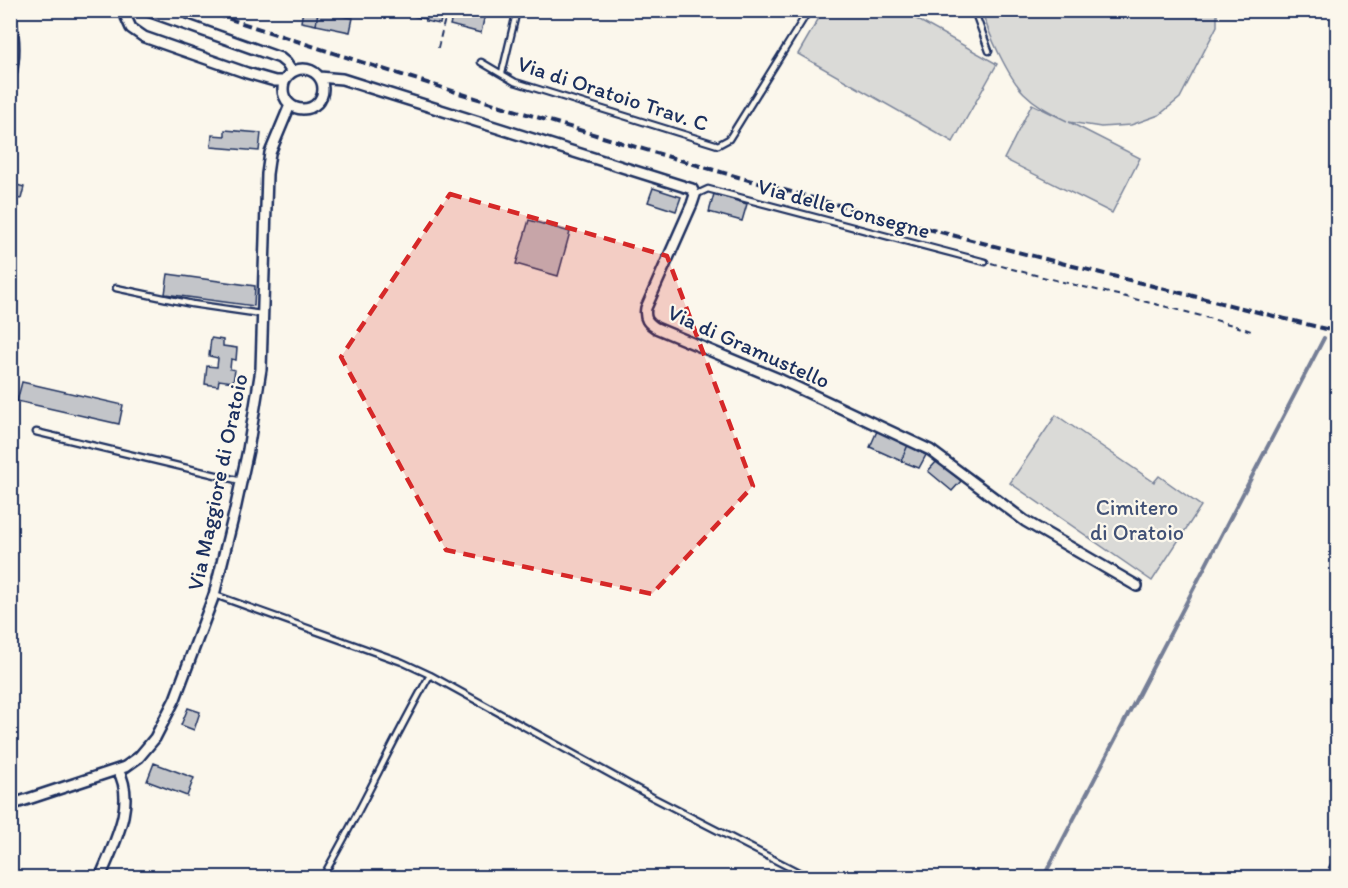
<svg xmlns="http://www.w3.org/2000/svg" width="1348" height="888" viewBox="0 0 1348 888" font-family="Itim,sans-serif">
<rect width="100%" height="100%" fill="#fbf7ec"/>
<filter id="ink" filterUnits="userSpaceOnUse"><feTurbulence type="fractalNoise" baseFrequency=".0167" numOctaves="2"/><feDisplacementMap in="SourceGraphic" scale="12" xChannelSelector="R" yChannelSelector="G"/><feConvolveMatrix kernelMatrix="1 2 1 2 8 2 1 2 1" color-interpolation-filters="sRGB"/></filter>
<g filter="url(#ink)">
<path fill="#dadad7" stroke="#7a849a" stroke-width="1.5" d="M823,11H902L997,64L953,142L798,54Z
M982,11H1217V26L1180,98L1159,115L1131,125L1101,127L1069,122L1140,158L1112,213L1004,159L1032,104L1067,121C1052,113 1037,106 1024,93C1008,77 988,33 982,11Z
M1056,415L1154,482L1159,476L1201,506L1152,581L1010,483Z"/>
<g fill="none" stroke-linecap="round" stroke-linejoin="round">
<path stroke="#747e96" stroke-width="4" d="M1333,318L1338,310
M1043,878L1324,338"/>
</g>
<path fill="#c3c5c9" stroke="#1b2f5e" stroke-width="1.5" d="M303,10H318L316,25L301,22Z
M408,10H428L426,19L407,15Z
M428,10H443L440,24L425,21Z
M454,10H486L481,33L450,25Z
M318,12L353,18L350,32L316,25Z
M225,130L261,133L259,151L211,147L212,135L225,136Z
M10,183L24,187L21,199L15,198L13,206L10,205Z
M653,188L681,197L676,211L648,202Z
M714,194L747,204L742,221L709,212Z
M529,220L570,232L558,276L516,264Z
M168,274L255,286L254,306L165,294Z
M211,338L223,340V346L237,348L236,360L231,359L230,369L235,370L233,382L219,380L218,386L205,384L207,366L217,367L218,358L209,356Z
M22,382L123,405L119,424L17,401Z
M877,431L908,445L901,461L870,447Z
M908,445L926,455L919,468L901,461Z
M937,461L961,481L952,491L928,471Z
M188,708L200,712L194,730L181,725Z
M154,763L194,778L187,796L147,781Z
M10,869L31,878H10Z"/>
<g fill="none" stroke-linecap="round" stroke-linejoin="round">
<g stroke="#1b2f5e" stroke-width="9">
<path id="lane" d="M974,10L989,51
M481,62L515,82L718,145L729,139L734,131L809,10
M502,73L517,10
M695,195L708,189L985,262
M116,288L192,304L261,314
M36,432L241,481
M215,595L402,662L430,675L654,798L810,878
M322,878C361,811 392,741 430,675"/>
</g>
<g stroke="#1b2f5e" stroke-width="14">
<path id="street" d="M145,10L280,58L286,63L292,72
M126,17L131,28L144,37L247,73L275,81H284
M10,18C15,40 15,57 10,79
M283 89a20 20 0 1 1 40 0a20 20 0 1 1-40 0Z
M319,77L342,79L692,189L695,195L692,204L646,308C644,319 648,323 656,328L781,380L930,450L1025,521L1137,586
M10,805L125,767L139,757L155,738L175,699L214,595L235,510L248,450L261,369L267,174L270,153L290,105
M100,878C113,845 137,804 118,770"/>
</g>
<path stroke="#1b2f5e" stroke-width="2" stroke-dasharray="6 4.5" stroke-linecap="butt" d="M438,48L447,10
M991,263C1077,288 1166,303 1251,331
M10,672V679
M1324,878L1338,849"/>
<use href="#lane" stroke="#fbf7ec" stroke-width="4.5"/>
<use href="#street" stroke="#fbf7ec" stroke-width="9"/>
<path stroke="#1b2f5e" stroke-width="4" stroke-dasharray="9 4.5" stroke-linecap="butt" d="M203,10C385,71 568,128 752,181C946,236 1142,283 1338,332"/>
</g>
</g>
<path fill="#d62828" fill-opacity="0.2" stroke="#d62828" stroke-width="4.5" stroke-dasharray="12 8" stroke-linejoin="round" d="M450,194L667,256L753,486L652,594L446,550L341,357Z"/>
<g text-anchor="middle" stroke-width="4.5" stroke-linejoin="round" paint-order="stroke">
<g font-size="22" fill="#1b2f5e" stroke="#fbf7ec">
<text transform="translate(613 93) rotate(18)" y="8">Via di Oratoio Trav. C</text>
<text transform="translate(844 208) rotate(15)" y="8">Via delle Consegne</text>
<text transform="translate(749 346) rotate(24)" y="8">Via di Gramustello</text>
<text transform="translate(217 482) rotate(-78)" y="8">Via Maggiore di Oratoio</text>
</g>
<g font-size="22" fill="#415176" stroke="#fbf7ec">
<text x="1137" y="515">Cimitero<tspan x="1137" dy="25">di Oratoio</tspan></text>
</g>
</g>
<rect width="1348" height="888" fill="none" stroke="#fbf7ec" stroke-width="36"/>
<rect x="18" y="18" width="1312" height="852" fill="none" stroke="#1b2f5e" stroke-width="2" filter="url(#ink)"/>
</svg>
